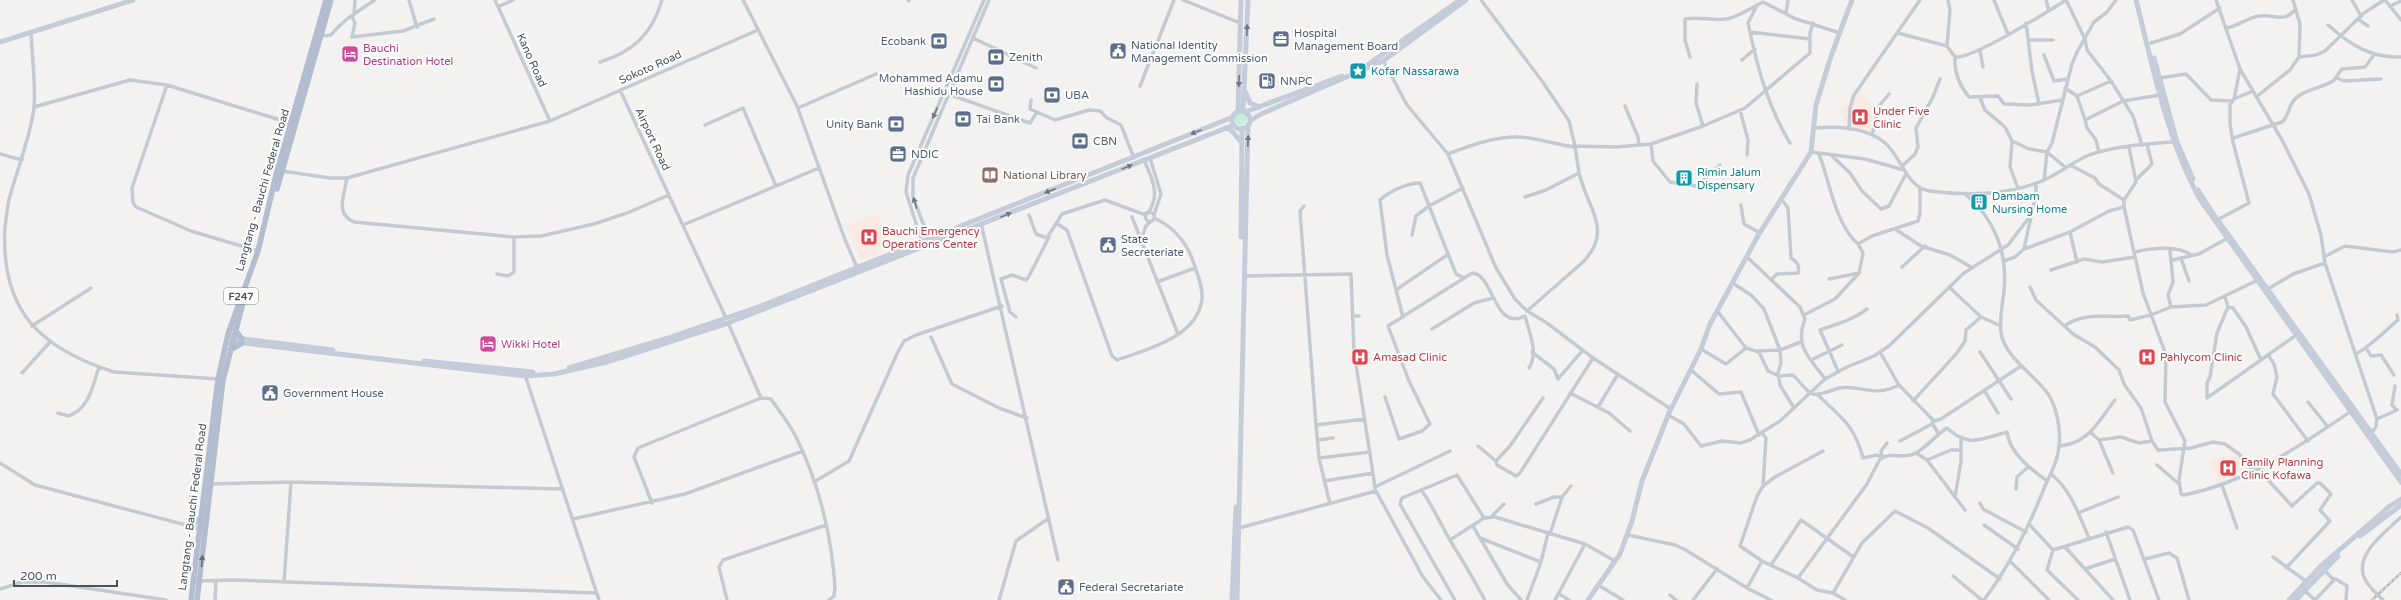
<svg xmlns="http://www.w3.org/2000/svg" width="2401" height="600" viewBox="0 0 2401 600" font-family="'Varela Round',sans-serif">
<rect width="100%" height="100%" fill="#f4f2f1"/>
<path fill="#fbe9e4" d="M1862,93L1877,110L1874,132L1847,124L1839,110Z
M878,213L892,248L861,261L846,226Z
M2238,453L2247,467L2219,484L2209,464L2211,460Z"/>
<path fill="#c2efd8" d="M1235 119a6 6 0 1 1 12 0a6 6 0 1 1-12 0Z"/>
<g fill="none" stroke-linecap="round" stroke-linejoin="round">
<path stroke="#c3cad2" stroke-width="3.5" d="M409,0L417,27
M495,0L550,121
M743,0L797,106L844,237L858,270
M908,0L909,1
M1183,0L1240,23
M1481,0L1542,81L1569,121L1575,146
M1994,0L2008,34
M2046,0L2049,11
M2066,0L2085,39L2087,50L2111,81L2133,116L2142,145
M2216,0L2240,69L2282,140L2309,194L2321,235L2325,263L2377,419L2376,427L2371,433
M2293,0L2300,24L2299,57
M2352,0L2361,16
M2385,0L2401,20
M1757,5L1748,23C1757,66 1767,105 1790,143
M2390,6L2401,1
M498,7L513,0
M1786,13L1788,0
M354,15L355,0
M352,17L355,23L352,37L403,31L434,19
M2358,19L2368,26
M2026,23L2032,71L2039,104
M2328,25C2351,45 2370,58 2401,57
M2227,28C2238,26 2248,17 2260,16C2273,14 2284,23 2295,10
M31,32C32,57 36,84 34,108C30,138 18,167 10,196C7,205 7,216 5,226C0,310 39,348 114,372L218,379
M1750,32L1810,39
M1898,33L1947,46L1955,57C1973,59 2047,12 2066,0
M321,36L331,35C343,20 358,11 375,0
M973,38L1036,68
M2028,40H2053
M2151,43L2180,34L2220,8
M1947,46L1950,10L1948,0
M1980,51L1983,67
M2044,55L2054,81L2068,79
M1690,57L1685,40V19C1698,16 1712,21 1726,19C1739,17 1750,8 1763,2L1796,19L1840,33
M1955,57C1954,72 1959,85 1969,97L1998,96L2004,104L2030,105L2063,100
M1383,60L1407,105L1448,154L1496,268L1515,299L1527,311L1547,323L1593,358L1671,409
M1742,60L1755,49
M600,62C633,52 652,34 662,0
M2160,78L2186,74L2211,100L2232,101
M2337,78L2344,81L2381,79
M1697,84L1696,103L1703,126
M167,85L132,188L133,203L136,207L191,231L258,251
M1140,86L1174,0
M2065,88L2077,96L2085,120L2123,101L2160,95
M620,90L726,318
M948,94L1030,123L1037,112
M2077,96L2111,81
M2256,97L2290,70L2299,57L2316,55L2325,51L2364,13L2384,0
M1980,98L1985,110L2005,127L2012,141L2010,167L2018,188
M2234,99L2253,91
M1031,100L1030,109L1055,120L1089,110L1100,111L1107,118L1121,125L1134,158
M1625,106L1638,137L1639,145
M34,107L130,80L167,85L293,124
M798,108L876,74
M1740,110L1748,140L1747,155
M2085,120L2087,128L2096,140L2099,152
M705,125L743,108L776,186
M1814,128C1836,126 1865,127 1884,142C1901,155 1906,188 1930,191C1966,196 2011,195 2044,180C2060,173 2073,162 2089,155C2115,146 2145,144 2173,142
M1849,129L1850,108L1854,95L1920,0
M1872,135L1879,106L1889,94
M2233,138L2282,122C2289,116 2288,107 2294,100C2304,89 2320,89 2333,81C2337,78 2338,73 2342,69L2365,67L2374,55
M2012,141L2029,149L2047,152L2065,167
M1651,144L1653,161L1670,182L1697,186L1720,165
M2129,147L2136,182L2124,200V207L2143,293L2166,355L2165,402L2185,441L2179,480L2181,494L2184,495C2248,482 2297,448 2350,412
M1811,152L1865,159L1904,170
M0,154L22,160
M1448,154C1474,144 1501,134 1529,138C1544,140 1559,145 1574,147
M1819,154C1830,182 1835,224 1858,244L1872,236L1918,221L1920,213V189
M1831,155L1850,173L1862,191L1881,209L1889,206L1906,174
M1150,158L1161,194L1154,215
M1144,160C1152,179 1161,194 1148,213
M2070,165L2095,178L2099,184L2124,200
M1902,166L1915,154L1918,147L1916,128L1933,97L1940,79
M282,171L330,178H347L550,121L758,30
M347,178C344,196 335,214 354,222L514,237L541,236L594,224L627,213L669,195
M2044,180L2047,152L2052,143L2072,64L2077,52L2094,22L2107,12L2116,0
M2136,180L2152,164L2147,144
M1965,194C1994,218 2008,252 2004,290C2003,303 1999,319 2001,332C2004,357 2035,375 2048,394C2057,407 2061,430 2059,446C2058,460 2051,473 2045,486C2029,527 2011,564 1984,600
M1525,197L1546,190L1579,173L1575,146L1616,147L1651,144L1703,126L1745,108L1810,53V33L1813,23
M1741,205L1744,224L1760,233
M1304,206L1300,211L1316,425L1319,458L1330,504
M1145.5 217a4.5 4.5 0 1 1 9 0a4.5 4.5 0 1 1-9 0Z
M1029,215L1036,234L1047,238L1062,214L1105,200L1143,214L1148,213
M1132,217L1178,334
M2217,220L2249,203L2233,142L2230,124V105L2234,99L2240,69
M981,223L1058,560
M1056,223L1067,230L1112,356L1117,360C1146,350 1198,337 1202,299C1203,288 1198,275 1194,264C1187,242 1174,227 1154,218
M683,225L819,168
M1895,229L1921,246L1950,255L1971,267
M2070,232L2077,262
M1412,235L1416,216L1429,206L1463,188
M1142,237L1146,226L1151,221
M922,242L906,192L908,175L984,0
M931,244L913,197V178L989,0
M1858,244L1863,253L1859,273
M2024,249L2036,194V183
M2170,250L2173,282L2168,295L2171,307
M2135,252C2150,248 2179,245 2191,255
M1747,257L1800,307L1805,319C1794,347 1810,358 1825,379
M2324,257L2345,246L2393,252L2401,250
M2181,258L2189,281
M2172,260L2199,254L2226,239
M2004,261L2015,257L2024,249L2070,232L2109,211L2124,207
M1902,267L1925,246
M2051,270L2084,259L2102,262L2135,257
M497,274L508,276L514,272V237
M1244,276L1351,274L1354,352L1373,473
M1771,280L1777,274L1798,273C1800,265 1797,262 1791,258L1788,208L1782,200
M1157,282L1195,268
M1734,284L1751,295L1764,309L1780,350L1781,363L1778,373L1780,385L1794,408
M1949,287L1981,317L2001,326
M2030,287L2036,300L2073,334L2095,347L2119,370L2124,384L2141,408L2152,441L2158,450L2191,448L2213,442L2225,444L2239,454L2253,470
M2268,289L2293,274L2325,263
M1396,290L1447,255
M2225,297L2228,307L2217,333L2210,377L2207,383V398L2295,336
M2228,307L2233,308L2246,327L2261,360
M1527,311L1583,262C1614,230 1587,208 1579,173
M1718,312L1746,348
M1804,315L1835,299L1859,273L1829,279
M1353,316H1359
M1016,317L1010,312L1001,279L1012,275L1026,280L1028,278L1049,237
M1403,317L1387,255L1380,200C1390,191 1407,183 1420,183L1456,274L1464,278
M728,323L761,398
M2066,325C2085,312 2106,318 2128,316L2130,320L2151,315L2171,307L2206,305L2256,281
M32,326L91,288
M1432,329L1474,303L1493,298
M931,337L952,384L999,408L1027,418
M2366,348L2371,356L2381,355L2394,375
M1701,349L1726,364L1746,348L1759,352L1768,371L1779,376L1793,375C1799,380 1806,392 1813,394C1820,396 1831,390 1839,388C1865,385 1873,398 1899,385
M1757,351L1780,350L1801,342
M1532,352L1554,369L1558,379L1583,350
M1880,352L1899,385L1934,421
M1980,352L2011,399
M2356,354C2372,345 2384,332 2398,320L2397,315
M2268,355L2274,364L2277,377L2273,394L2308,441
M1811,360L1842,345
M1691,370L1719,394L1741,392L1759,435
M1838,371L1820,330C1837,324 1853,320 1867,309
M22,373L50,342
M525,375L599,600
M1984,390L1998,413
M1570,393L1609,413L1630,431
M1818,395C1841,418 1854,424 1863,458L1877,455L1882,457L1881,451L1887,443
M1385,397L1399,439L1422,431L1430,424L1409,381L1388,326L1472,273C1494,274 1494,332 1525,316C1529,332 1539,353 1529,368
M1913,401L1957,353L1965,341L1966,330L1981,317
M2308,402L2328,427
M1598,407L1618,374
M58,413L68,416C89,410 93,385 99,367
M1668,415L1684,424L1701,446L1722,441L1741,443L1750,440L1780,421L1825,379L1847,367L1874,356L1889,346L1964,273L2008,245L2031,215
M2377,419L2397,410L2392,405L2395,386
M1934,421L1941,419L2021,366
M1932,423L1938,433
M1316,425L1365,419
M2090,432L2099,440L2113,473
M1762,433L1766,438L1763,486
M1318,440L1333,438
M2099,440L2121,437L2139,443L2152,441
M1900,441L1932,424
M1478,446L1496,461L1497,465L1516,476L1520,473L1593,358
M2059,446C2089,444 2099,420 2115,400
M1823,451L1775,477L1763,486L1757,496L1740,546L1762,561L1798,578L1817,590L1833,593L1845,600
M1916,453L1927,460L1965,510
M1319,458L1370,452
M1927,460L1951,450H1961
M1496,461L1510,446L1543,398
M0,463L35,485L201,529
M2157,465L2179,484
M2258,469L2292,506L2317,483H2320L2331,494L2320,510L2330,521L2286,568
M2051,474C2071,490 2079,515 2089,538
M1324,481L1373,473L1375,489
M814,482L849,461L897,354L904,341L916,335L1002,306
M210,484L291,482L563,489
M2222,485L2237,528
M1375,487L1450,451
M2016,489L2017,477L2028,467
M1422,491C1434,508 1441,525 1451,542C1463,561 1474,580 1485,600
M1955,497L1961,461V440
M652,503L634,457L638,448L761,398L771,399C779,411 790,424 796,437C819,483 832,537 835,588L834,596L829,600
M1980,503L1983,509L2026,532
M1536,504L1554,497H1562
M2078,513L2118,497
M1492,516L1504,504
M573,519L685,494L803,451
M1984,525L2018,549
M2030,525L2053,550L2047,570L2078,600
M1473,526L1507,584L1521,600
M1239,528L1376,491L1423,577L1441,600
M2106,532L2130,600
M1550,534L1562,497L1571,486
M1628,535L1675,545L1684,549L1747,588L1771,600
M1480,538L1541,562
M1450,540L1484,518L1495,517L1585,544L1615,561
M2065,547L2113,600
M2053,550L2128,527L2133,530L2159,600
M2273,557L2307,582
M2145,559L2169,553L2177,558L2189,600
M2011,562L2049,600
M1771,565L1801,520L1852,556
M2085,569L2115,559
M2324,570L2333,579H2336L2347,586L2346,600
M1953,576L1982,600
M1798,578L1867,484L1880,459C1891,451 1904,460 1916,453C1928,446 1936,435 1947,428C1969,448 1981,439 2007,432C2009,453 2032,470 2047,481
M198,581L233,580L597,593
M284,582L291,482
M1598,585L1623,600
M1747,588L1762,561
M0,589L22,582H46L166,600
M2305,591L2315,600
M1833,593L1862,543L1895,511L1928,528L2000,579
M1559,594L1569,600
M1670,595L1676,600
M215,600L216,581
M727,600L719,567L723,560L826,525
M999,600L1016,541L1049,518
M1455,600L1400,504L1402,498L1457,475L1484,518
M1527,600L1541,562L1548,533
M1555,600L1585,544
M1693,600L1717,569
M2315,600L2334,580
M2383,600C2377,594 2370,588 2366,581C2351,556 2386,532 2401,517"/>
<path stroke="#c5ccd9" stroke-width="5" d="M2136,0C2153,67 2166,136 2199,198L2401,482
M0,42L133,0
M2154,58L2177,142L2193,179
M1366,66L1460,0
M1246,93L1250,103L1260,107
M1238,111L1241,0
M1243,111L1248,0
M1232 120a9 9 0 1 1 18 0a9 9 0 1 1-18 0Z
M1245,112L1342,76
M1250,121L1261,114L1383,61L1466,0
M1225,128L1231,130L1242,143
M2198,190L2214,215L2401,474
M1241,237L1242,128
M229,332L236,342L525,376L554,374L607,362L728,323L1234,125
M226,344L236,338L333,350
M424,361L533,372
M569,368L665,339L761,306L1233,117
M2360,536L2401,505
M1232,600L1236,507
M1237,600L1248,125
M1588,600L1620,554L1632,521L1642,481L1669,413L1701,349L1710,324L1759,234L1811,152L1816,105L1831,56L1852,0
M2289,600L2321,566L2390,506L2401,499
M2296,600L2338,556"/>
<path stroke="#b2bdcf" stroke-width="5.5" d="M277,189L331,0
M235,330L242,339
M230,350L242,343
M189,526L200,519
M191,600L218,379L228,334L258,251L277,171L326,0
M197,600L223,380L244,299"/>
<g stroke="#b4b6bb" stroke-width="2.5">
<path id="rail" d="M2372,600L2401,573"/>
</g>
<use href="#rail" stroke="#fff" stroke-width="1" stroke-dasharray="3" stroke-linecap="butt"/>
</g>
<defs><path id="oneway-solid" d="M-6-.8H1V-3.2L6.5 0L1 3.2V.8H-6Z"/></defs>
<g fill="#6e7784">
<use href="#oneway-solid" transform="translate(1247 30) rotate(-88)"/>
<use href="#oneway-solid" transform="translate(1239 81) rotate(92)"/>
<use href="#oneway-solid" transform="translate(1196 132) rotate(158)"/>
<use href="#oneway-solid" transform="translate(1248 141) rotate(-88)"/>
<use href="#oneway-solid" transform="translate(1127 167) rotate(-22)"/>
<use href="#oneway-solid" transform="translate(1050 191) rotate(159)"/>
<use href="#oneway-solid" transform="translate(1006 215) rotate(-22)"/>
</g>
<g fill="#6e7682">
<use href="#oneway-solid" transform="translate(935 113) rotate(114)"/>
<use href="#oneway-solid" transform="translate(915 203) rotate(-107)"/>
</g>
<use fill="#636d7b" href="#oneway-solid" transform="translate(202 561) rotate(-85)"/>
<defs>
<g id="office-square" transform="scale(0.9)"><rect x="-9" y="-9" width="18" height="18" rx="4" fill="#5c6f8a" stroke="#fff"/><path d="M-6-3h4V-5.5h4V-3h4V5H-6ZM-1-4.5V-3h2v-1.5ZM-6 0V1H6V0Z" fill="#fff"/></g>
<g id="bank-square" transform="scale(0.9)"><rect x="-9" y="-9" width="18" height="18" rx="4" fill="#5c6f8a" stroke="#fff"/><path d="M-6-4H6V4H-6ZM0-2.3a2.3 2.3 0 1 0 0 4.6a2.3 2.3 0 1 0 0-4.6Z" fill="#fff"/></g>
<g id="civic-square" transform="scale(0.9)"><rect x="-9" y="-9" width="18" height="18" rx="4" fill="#5c6f8a" stroke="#fff"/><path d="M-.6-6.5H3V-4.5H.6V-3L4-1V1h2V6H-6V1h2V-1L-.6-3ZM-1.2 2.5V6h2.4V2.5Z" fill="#fff"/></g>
<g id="hotel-square" transform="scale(0.9)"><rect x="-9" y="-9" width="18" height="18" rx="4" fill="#d1479c" stroke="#fff"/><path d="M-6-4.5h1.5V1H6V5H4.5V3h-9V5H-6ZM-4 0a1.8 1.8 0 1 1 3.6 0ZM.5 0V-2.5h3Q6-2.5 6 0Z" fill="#fff"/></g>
<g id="sight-square" transform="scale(0.9)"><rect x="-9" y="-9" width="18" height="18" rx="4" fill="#0f9aa8" stroke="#fff"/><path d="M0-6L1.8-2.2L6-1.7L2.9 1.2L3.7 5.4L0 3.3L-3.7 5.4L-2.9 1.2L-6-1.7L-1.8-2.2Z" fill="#fff"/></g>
<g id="fuel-square" transform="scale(0.9)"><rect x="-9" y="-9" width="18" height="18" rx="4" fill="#5c6f8a" stroke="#fff"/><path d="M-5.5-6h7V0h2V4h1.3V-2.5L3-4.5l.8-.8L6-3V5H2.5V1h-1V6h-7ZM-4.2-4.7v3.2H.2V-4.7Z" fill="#fff"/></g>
<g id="hospital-square" transform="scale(0.9)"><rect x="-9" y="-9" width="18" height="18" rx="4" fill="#e0444e" stroke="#fff"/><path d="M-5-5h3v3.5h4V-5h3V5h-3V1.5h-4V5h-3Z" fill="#fff"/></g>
<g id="library-square" transform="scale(0.9)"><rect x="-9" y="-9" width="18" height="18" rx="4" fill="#8d6e63" stroke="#fff"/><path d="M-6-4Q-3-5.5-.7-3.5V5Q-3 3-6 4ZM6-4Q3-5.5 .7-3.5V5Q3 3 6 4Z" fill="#fff"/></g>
<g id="building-square" transform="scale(0.9)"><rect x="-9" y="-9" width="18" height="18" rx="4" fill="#0f9aa8" stroke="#fff"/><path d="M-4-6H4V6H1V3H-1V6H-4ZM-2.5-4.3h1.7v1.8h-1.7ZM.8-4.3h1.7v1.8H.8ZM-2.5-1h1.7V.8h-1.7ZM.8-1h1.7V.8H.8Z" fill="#fff"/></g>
</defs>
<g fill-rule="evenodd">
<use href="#office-square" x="1281" y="39"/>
<use href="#bank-square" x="939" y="41"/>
<use href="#civic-square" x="1118" y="51"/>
<use href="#hotel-square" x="350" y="54"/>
<use href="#bank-square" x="996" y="57"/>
<use href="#sight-square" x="1358" y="71"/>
<use href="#fuel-square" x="1267" y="81"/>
<use href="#bank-square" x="996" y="84"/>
<use href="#bank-square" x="1052" y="95"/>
<use href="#hospital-square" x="1860" y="117"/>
<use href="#bank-square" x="963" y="119"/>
<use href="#bank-square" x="896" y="124"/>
<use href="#bank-square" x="1080" y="141"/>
<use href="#office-square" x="898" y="154"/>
<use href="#library-square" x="990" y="175"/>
<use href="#building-square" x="1684" y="178"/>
<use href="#building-square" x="1979" y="202"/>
<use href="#hospital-square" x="869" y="237"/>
<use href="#civic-square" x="1108" y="245"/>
<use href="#hotel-square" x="488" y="344"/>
<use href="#hospital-square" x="1360" y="357"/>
<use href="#hospital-square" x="2147" y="357"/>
<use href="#civic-square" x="270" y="393"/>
<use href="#hospital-square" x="2228" y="468"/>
<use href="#civic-square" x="1066" y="587"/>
</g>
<g text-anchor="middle" stroke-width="4" stroke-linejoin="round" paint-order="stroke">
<rect fill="#fff" stroke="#80868f" stroke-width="1" x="224" y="288" width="34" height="16" rx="3"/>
<g font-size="10" font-weight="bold" fill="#49525f">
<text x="241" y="300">F247</text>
</g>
<g font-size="11" fill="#4e5e75" stroke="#fff" text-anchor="start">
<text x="1294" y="37">Hospital<tspan x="1294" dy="13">Management Board</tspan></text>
<text x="926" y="45" text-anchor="end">Ecobank</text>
<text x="1131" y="49">National Identity<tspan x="1131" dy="13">Management Commission</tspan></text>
<text x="1009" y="61">Zenith</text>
<text x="983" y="82" text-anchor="end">Mohammed Adamu<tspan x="983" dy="13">Hashidu House</tspan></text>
<text x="1280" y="85">NNPC</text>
<text x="1065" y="99">UBA</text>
<text x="976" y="123">Tai Bank</text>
<text x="883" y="128" text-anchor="end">Unity Bank</text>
<text x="1093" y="145">CBN</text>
<text x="911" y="158">NDIC</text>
<text x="1121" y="243">State<tspan x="1121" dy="13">Secreteriate</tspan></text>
<text x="283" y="397">Government House</text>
<text x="1079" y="591">Federal Secretariate</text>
</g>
<g font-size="11" fill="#b23c85" stroke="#fff" text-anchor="start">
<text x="363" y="52">Bauchi<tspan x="363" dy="13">Destination Hotel</tspan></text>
<text x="501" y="348">Wikki Hotel</text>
</g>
<g font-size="11" fill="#49525f" stroke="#fff">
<text transform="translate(532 60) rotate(66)" y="4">Kano Road</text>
<text transform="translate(650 67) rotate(-24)" y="4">Sokoto Road</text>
<text transform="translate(653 139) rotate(65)" y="4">Airport Road</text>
<text transform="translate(262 190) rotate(-74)" y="4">Langtang - Bauchi Federal Road</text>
<text transform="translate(192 507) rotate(-83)" y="4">Langtang - Bauchi Federal Road</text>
</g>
<g font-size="11" fill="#0d838f" stroke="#fff" text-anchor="start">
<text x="1371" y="75">Kofar Nassarawa</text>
<text x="1697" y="176">Rimin Jalum<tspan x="1697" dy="13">Dispensary</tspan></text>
<text x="1992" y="200">Dambam<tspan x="1992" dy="13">Nursing Home</tspan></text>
</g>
<g font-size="11" fill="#be3a42" stroke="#fff" text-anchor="start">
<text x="1873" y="115">Under Five<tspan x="1873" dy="13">Clinic</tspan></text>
<text x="882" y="235">Bauchi Emergency<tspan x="882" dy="13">Operations Center</tspan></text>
<text x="1373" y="361">Amasad Clinic</text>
<text x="2160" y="361">Pahlycom Clinic</text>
<text x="2241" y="466">Family Planning<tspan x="2241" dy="13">Clinic Kofawa</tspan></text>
</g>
<g font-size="11" fill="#785e54" stroke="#fff" text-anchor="start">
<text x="1003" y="179">National Library</text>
</g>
</g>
<path d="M14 580v6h103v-6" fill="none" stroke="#49525f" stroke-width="2"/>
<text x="20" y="580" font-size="12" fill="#49525f" stroke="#ffffff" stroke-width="3" paint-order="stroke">200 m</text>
</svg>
